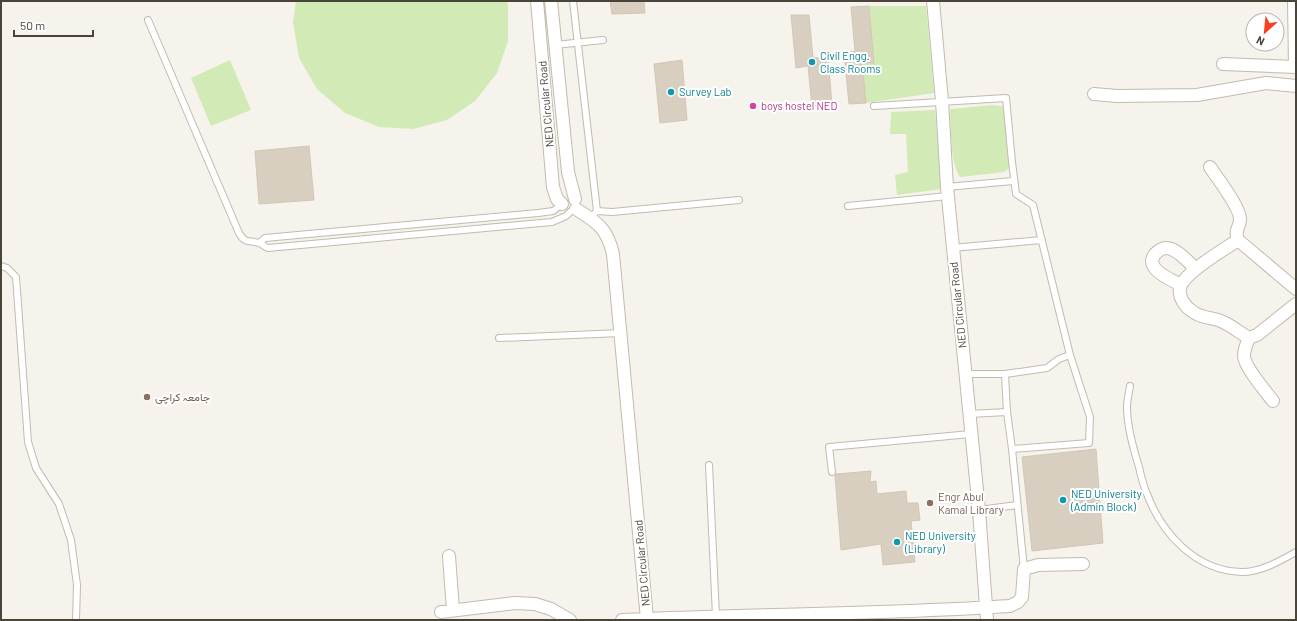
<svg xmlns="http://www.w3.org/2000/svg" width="1297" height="621" viewBox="0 0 1297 621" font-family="Barlow,Vazirmatn,sans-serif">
<rect width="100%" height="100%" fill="#f6f3ec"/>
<path fill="#d2eab5" d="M296,1H507L508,6V41L497,73L475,101L447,120L413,129L379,127L345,113L317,89L299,58L293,22Z
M869,6H926L934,93L866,103L862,63H874Z
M230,60L251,110L211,126L191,78Z
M993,105L1007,107L1013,165L1004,172L960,177C950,162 951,127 950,109Z
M935,110L942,189L897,195L895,175L908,172L906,134H890L891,112Z"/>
<path fill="#d8cfc1" stroke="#d3c7b4" d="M610,1H644L645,13L612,14Z
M869,6L874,63H862L866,103L849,104L844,53L855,51L851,7Z
M791,15H809L813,58L828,57L832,105L812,107L808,66L796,68Z
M682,60L687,120L660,123L654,64Z
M309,146L314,200L259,204L255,151Z
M1096,449L1103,543L1032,551L1022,457Z
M871,471L870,482L876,481L877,494L906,491L907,503H918L920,520L911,521L915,562L883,565L881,544L841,550L835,476L836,474Z"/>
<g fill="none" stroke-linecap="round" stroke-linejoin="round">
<g stroke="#c2bbae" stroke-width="8">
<path id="lane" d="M573,1L597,211
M148,20L239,233C245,244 249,240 259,243C262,244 265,247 268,248L552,222L566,216L570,212
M555,45L603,40
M874,106L1006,98L1012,162L1016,194L1033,205L1070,355L1090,417L1089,443L1012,449
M947,187L1013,181
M848,206L948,196
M595,213L597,211L612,212L739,200
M259,243L265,238L538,213L553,211L562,204
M952,248L1042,240
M1,266L7,268L16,277L28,442L36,468L59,504L71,540L77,585L76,620
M499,338L621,333
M966,374H1005L1047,368L1059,359L1070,355
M1005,374L1007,412L1012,449L1024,569
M1130,386C1129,393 1127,400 1127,407C1127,427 1133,448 1139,467C1141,476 1143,485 1147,494C1162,534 1196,571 1242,572C1261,572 1280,561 1296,552
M969,414L1007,412
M709,465L716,616
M832,472L829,447L971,434
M979,510L1017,505"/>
</g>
<g stroke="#c2bbae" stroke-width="14">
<path id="street" d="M537,1L553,187L557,199L562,204
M551,1L568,172L575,199
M933,1L942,101L947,187L979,510L987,620
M1294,1L1295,67
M1223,64L1296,67
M1094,94L1117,96L1197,95L1266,83L1296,86
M1210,167C1217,178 1240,207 1240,219C1240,229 1234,228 1238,240L1296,289
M576,209C597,222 607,228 613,254L647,619C768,614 889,614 1010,606L1018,602L1022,597L1024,569L1038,565L1083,564
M1238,240C1225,249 1183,273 1180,288C1178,296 1185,307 1192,311C1201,319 1213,317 1223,322C1232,326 1240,333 1249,338L1257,335L1296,304
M1181,285C1172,280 1143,269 1155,254C1157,252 1162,248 1166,248C1177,248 1188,262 1196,269
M1249,338C1247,343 1244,349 1244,356C1244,366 1266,392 1273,401
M449,556L453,610
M441,612L515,603L535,604L551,609L570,620
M622,620L647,619V620"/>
</g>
<use href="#lane" stroke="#fff" stroke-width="6"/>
<use href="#street" stroke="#fff" stroke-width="12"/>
</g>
<g fill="#0f9aa8" stroke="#fff" stroke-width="1.5">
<circle cx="812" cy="62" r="4"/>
<circle cx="671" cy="92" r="4"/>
<circle cx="1063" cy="500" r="4"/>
<circle cx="897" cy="542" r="4"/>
</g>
<circle fill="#d1479c" stroke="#fff" stroke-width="1.5" cx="753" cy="106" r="4"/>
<g fill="#8d6e63" stroke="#fff" stroke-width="1.5">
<circle cx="147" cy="397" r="4"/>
<circle cx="930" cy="503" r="4"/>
</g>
<g text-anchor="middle" stroke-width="4" stroke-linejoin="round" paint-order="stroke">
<g font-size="11" fill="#0d838f" stroke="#fff" text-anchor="start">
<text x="820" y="60">Civil Engg.<tspan x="820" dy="13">Class Rooms</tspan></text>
<text x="679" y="96">Survey Lab</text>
<text x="1071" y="498">NED University<tspan x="1071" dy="13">(Admin Block)</tspan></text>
<text x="905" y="540">NED University<tspan x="905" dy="13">(Library)</tspan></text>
</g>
<g font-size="11" fill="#4b4439" stroke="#fff">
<text transform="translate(546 104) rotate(-95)" y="4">NED Circular Road</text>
<text transform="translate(958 305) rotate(-96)" y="4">NED Circular Road</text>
<text transform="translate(642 563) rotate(-95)" y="4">NED Circular Road</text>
</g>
<g font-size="11" fill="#b23c85" stroke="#fff" text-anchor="start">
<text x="761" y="110">boys hostel NED</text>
</g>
<g font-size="11" fill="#785e54" stroke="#fff" text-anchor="start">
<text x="155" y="401">جامعہ کراچی</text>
<text x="938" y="501">Engr Abul<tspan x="938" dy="13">Kamal Library</tspan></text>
</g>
</g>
<rect width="1297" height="621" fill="none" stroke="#4b4439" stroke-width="4"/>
<g transform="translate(1265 32) rotate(207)"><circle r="19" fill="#ffffff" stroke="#b7b4b0"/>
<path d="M0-3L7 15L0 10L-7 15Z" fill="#fc3f1d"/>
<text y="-6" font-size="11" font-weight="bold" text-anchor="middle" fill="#4b4439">N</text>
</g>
<path d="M14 30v6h79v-6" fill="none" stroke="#4b4439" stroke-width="2"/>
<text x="20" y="30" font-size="12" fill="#4b4439" stroke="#ffffff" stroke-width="3" paint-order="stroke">50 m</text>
</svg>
